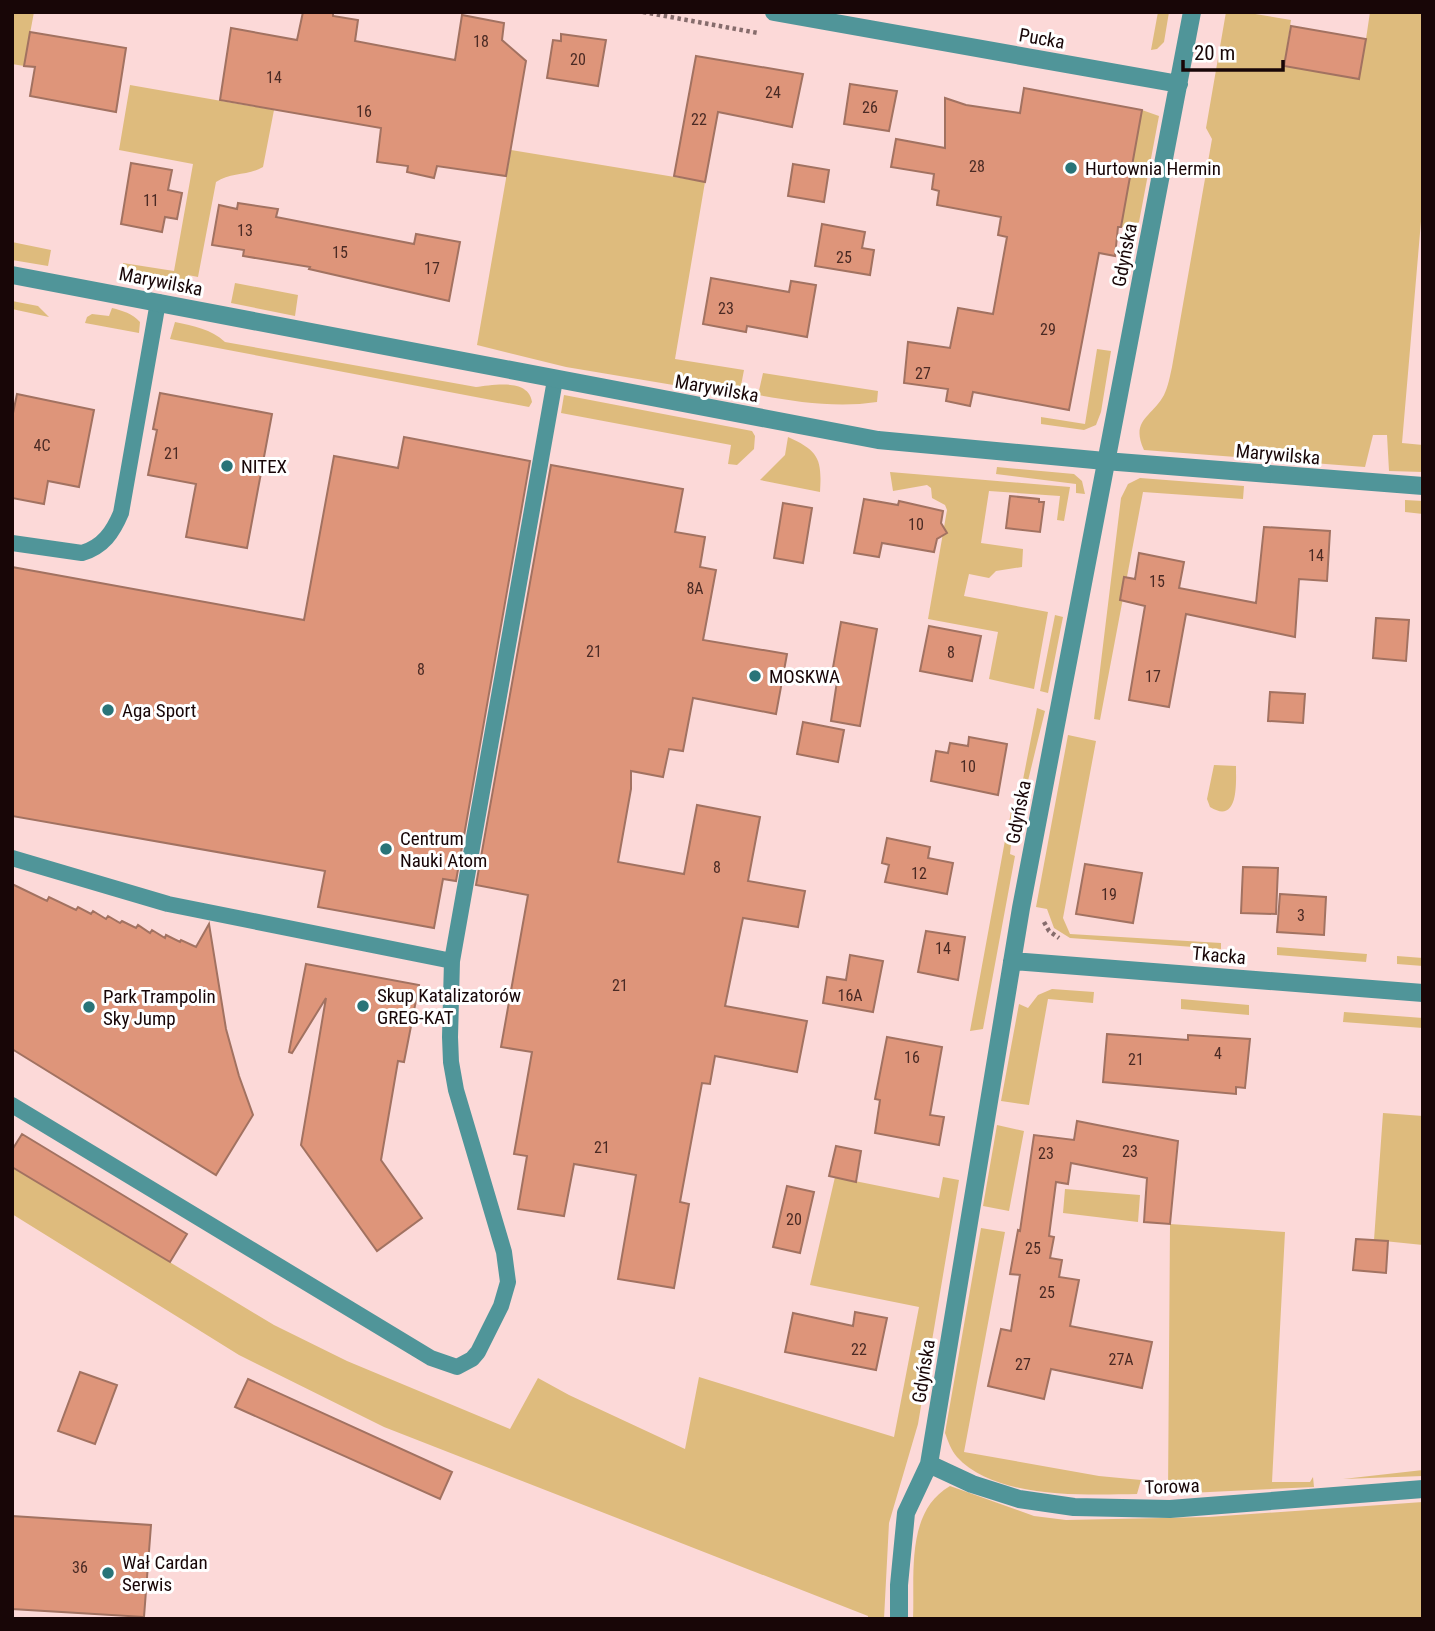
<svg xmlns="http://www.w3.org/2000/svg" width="1435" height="1631" viewBox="0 0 1435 1631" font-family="'Roboto Condensed',sans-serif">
<rect width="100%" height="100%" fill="#fcd9d8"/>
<path fill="#debb7d" d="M12,12H34L24,66L12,64Z
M1158,12H1169L1164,42L1157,49L1151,50Z
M1226,12H1243L1291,20L1284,66L1366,39L1370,12H1423V198L1402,443L1423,445V472L1389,471L1387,435H1373L1365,467L1144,450C1130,420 1152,417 1164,395C1168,387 1170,376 1172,367L1212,139L1206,128Z
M130,85L274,110L263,167C248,176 231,172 216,182L198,277L188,275L185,294L120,282L123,263L174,271L193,164L119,150Z
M1142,110L1159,116L1139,222L1132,228L1121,227Z
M511,150L705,182L675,359L744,370L739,396L566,367L477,345Z
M12,242L51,250L48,266L12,260Z
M235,283L298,295L295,316L231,303Z
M12,301L38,306L49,317L12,309Z
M112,308C123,311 132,313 140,322L139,333L85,323L87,317L92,314L109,316Z
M175,322C194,326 211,329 225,342L476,387C493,385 529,378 532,402L529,407L170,339Z
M1097,349L1111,351L1101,412L1096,425L1084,430L1041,424V417L1085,424Z
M763,373L878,391L877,402C837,408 797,402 758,395Z
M564,395L752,431L755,436L754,449L737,465L728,464L731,445L561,413Z
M788,437C819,451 822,459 820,492L760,480L785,455Z
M997,467L1074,474L1082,481L1085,494L1076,493V484L996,474Z
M890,472L1070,487L1064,521L1057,520L1060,496L989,491L981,543L1023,549L1022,567L996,571L989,578L969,574L964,596L1048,612L1034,689L989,679L998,632L928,619L947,510L945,505L932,498L931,488L927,485L893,491Z
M1140,478L1244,486L1243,499L1143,492L1100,720L1094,719L1121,498L1128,484Z
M1405,500L1423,501V514L1405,512Z
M1055,615L1063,617L1048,693L1040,691Z
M1037,708L1045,711L1026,789L1015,824L1009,823L1012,805H1018Z
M1068,735L1096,741L1063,918L1070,934L1221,943V949L1070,938L1054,928L1047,909L1036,907Z
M1214,765L1236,766C1236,783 1239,825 1210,807L1207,799Z
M1006,835L1012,836L1010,854L1015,856L983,1029L970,1031Z
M1277,947L1367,954L1366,962L1277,955Z
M1397,956L1423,958V966L1397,964Z
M1052,989L1094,992L1093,1003L1048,999L1029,1105L1001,1101L1019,1004L1028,1008L1038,995Z
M1181,999L1249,1005V1015L1181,1009Z
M1344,1012L1423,1018V1028L1343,1022Z
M1383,1113L1423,1116V1245L1374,1240Z
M997,1125L1024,1131L1009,1211L983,1206Z
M12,1167L274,1325L347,1361L510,1429L538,1378L569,1395L685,1449L699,1377L894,1437L919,1307L810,1285L835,1177L939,1198L943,1177L959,1180L918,1424L889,1523L884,1619H868V1616L384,1427L239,1355L12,1214Z
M1065,1189L1140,1195L1138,1222L1063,1213Z
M1170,1224L1285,1232L1272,1482H1310L1313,1477L1314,1487L1168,1494Z
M981,1228L1005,1232L964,1452L1099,1476L1141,1480L1137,1494C1085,1495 995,1499 957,1457C951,1450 948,1441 945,1433Z
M1423,1470V1476L1343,1479Z
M950,1486L1034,1516L1066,1520L1208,1517L1423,1502V1619H913C915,1575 905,1512 950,1486Z"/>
<path fill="#de957a" stroke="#a27261" stroke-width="2" d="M303,12H333V16L358,20L355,41L455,60L462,15L504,23L502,40L526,61L506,176L437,166L434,178L407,172L408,166L377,162L381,128L220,100L231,28L297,40Z
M1291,26L1366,39L1359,79L1284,66Z
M30,32L126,48L116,112L30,96L35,67L24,66Z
M561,34L606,40L598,86L547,78L553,40L561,41Z
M696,56L803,74L792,127L718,112L705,182L674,176Z
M850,84L897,91L889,131L844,124Z
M1024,88L1142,110L1121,227H1118L1115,256L1099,253L1069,410L973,392L970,406L946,401L948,389L904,383L908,342L950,348L958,308L993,314L1007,237L998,235L1001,217L937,205L939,191L932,189L934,174L891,167L896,139L945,148V98L966,105L1020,113Z
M131,163L172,170L168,190L182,193L177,219L165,217L162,232L121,224Z
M793,164L829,170L824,202L788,196Z
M238,203L278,209L276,217L414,244L416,234L460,242L449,301L309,269L310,267L243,256L244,250L212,245L219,205L237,209Z
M822,224L865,232L862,248L874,250L870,275L815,266Z
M711,278L789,292L791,281L816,285L807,337L747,326L746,332L703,324Z
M160,393L272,414L247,548L186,537L196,484L148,475L157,430L153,429Z
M17,394L94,410L79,487L48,481L44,504L12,498V418Z
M404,437L530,461L456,881L443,879L434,928L318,907L325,871L12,816V567L304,620L334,456L398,468Z
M551,465L683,489L675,532L705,537L700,567L716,570L703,640L787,654L776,714L693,698L683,751L669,749L663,777L631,771V789L618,862L684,874L697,805L760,817L748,881L805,891L798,927L743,918L725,1006L807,1021L797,1072L715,1056L710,1084L702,1083L680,1202L689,1204L674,1288L618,1279L636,1175L574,1164L564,1216L518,1209L527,1156L514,1154L532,1052L501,1047L528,895L476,885Z
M1010,496L1039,499V502H1044L1040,532L1006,528Z
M864,499L898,505L899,501L943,511L941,523L947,533L937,539L934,552L882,543L879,557L854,553Z
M783,503L812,508L803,563L774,558Z
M1264,527L1330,531L1327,581L1299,579L1295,637L1186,614L1169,707L1129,700L1145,606L1120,600L1124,577L1135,579L1139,553L1184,562L1179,588L1256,603Z
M1376,618L1409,620L1406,661L1373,658Z
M841,622L877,629L860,726L831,721L838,675L832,673Z
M929,626L981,636L972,681L920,671Z
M1270,692L1305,694L1303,723L1268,721Z
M803,722L844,730L838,762L797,754Z
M969,737L1007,744L998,795L931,781L936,751L948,753L950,743L968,746Z
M887,838L930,847L928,858L953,863L947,894L885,882L889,865L882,863Z
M1085,864L1142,873L1133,923L1076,914Z
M1243,867L1278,868L1276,914L1241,913Z
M12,884L47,901L49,897L76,910L78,907L91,914L93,911L106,919L108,916L120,923L122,921L136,928L138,925L150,933L152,930L165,938L166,935L180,942L181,940L196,947L209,924L226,1029L239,1076L253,1115L216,1175L12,1049Z
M1280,894L1326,897L1324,935L1277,932Z
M926,931L965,937L958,980L918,972Z
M850,955L883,961L873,1012L823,1003L827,977L846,980Z
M306,964L419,985L404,1062L398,1061L381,1160L422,1218L377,1251L301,1145L326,998L292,1053L289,1052Z
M1107,1034L1188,1040V1035L1250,1039L1245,1088L1236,1087V1094L1103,1082Z
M887,1037L942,1047L930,1115L944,1117L939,1145L875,1133L880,1100L875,1099Z
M1077,1121L1178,1141L1170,1224L1144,1222L1147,1178L1071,1163L1068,1184L1056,1182L1049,1236L1054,1237L1050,1258L1062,1260L1059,1277L1079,1280L1070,1326L1152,1342L1142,1388L1051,1369L1044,1399L988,1386L1001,1329L1011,1331L1020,1275L1010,1274L1018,1230L1020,1231L1034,1135L1074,1140Z
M22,1134L187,1234L170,1262L12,1167V1150Z
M836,1146L861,1151L856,1182L829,1176Z
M787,1186L814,1192L800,1253L773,1247Z
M1356,1239L1388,1241L1386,1273L1353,1270Z
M855,1312L887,1318L876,1370L785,1352L793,1313L853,1326Z
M80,1372L117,1385L95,1444L58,1431Z
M248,1379L452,1472L440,1499L235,1407Z
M12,1516L151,1525L144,1617L12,1609Z"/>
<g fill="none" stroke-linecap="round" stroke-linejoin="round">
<path stroke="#866c6c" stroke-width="4.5" stroke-dasharray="3.5 3.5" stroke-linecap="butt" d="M643,12L758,33
M1044,922L1049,931L1059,938"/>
<path stroke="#509599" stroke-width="16" d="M12,543L82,553C103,547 113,532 121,513L158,302
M12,858L168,904L452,961
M12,1105L431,1358L457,1367L472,1359L478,1352L501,1306L508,1282L504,1252L456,1090L451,1062L450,1037L452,961L555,380"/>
<path stroke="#509599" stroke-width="18" d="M774,12L1179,84
M12,275L878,440L1105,461L1423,486
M1012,961L1423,993
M929,1464L972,1484L1019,1499L1074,1507L1170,1509L1423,1489
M899,1619V1585L906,1513L929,1464L1021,908L1192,12"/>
</g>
<g fill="#297478" stroke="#fff" stroke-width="2.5">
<circle cx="1071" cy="168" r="7"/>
<circle cx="227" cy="466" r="7"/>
<circle cx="755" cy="676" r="7"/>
<circle cx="108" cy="710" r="7"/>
<circle cx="386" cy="849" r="7"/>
<circle cx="363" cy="1006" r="7"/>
<circle cx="89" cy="1007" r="7"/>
<circle cx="108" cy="1573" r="7"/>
</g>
<g text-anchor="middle" stroke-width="6" stroke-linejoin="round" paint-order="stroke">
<g font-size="16" fill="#4a2a24">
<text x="481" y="47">18</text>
<text x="578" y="65">20</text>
<text x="274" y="83">14</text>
<text x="773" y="98">24</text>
<text x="870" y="113">26</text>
<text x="364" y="117">16</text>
<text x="699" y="125">22</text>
<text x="977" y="172">28</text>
<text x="151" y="206">11</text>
<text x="245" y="236">13</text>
<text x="340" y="258">15</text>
<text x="844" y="263">25</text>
<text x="432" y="274">17</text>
<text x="726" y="314">23</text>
<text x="1048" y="335">29</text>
<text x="923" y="379">27</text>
<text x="42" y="451">4C</text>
<text x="172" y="459">21</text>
<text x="916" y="530">10</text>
<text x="1316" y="561">14</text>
<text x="1157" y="587">15</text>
<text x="695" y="594">8A</text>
<text x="594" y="657">21</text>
<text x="951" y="658">8</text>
<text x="421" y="675">8</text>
<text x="1153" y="682">17</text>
<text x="968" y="772">10</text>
<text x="717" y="873">8</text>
<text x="919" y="879">12</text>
<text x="1109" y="900">19</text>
<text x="1301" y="921">3</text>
<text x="943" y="954">14</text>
<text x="620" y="991">21</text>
<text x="850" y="1001">16A</text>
<text x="1218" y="1059">4</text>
<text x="912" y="1063">16</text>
<text x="1136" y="1065">21</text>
<text x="602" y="1153">21</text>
<text x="1130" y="1157">23</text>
<text x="1046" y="1159">23</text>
<text x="794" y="1225">20</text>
<text x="1033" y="1254">25</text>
<text x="1047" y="1298">25</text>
<text x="859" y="1355">22</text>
<text x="1121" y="1365">27A</text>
<text x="1023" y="1370">27</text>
<text x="80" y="1573">36</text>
</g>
<g font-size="19" fill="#180607" stroke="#fff">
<text transform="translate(1042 38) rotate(10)" y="7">Pucka</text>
<text transform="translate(1124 255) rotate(-79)" y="7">Gdyńska</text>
<text transform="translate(161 281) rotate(11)" y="7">Marywilska</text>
<text transform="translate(717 388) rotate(10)" y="7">Marywilska</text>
<text transform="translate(1278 454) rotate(5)" y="7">Marywilska</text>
<text transform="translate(1018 812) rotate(-79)" y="7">Gdyńska</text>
<text transform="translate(1219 955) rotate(5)" y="7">Tkacka</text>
<text transform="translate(923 1371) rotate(-81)" y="7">Gdyńska</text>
<text transform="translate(1172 1486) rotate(-2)" y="7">Torowa</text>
</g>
<g font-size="19" fill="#180607" stroke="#fff" text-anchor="start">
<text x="1085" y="175">Hurtownia Hermin</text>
<text x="241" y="473">NITEX</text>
<text x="769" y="683">MOSKWA</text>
<text x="122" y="717">Aga Sport</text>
<text x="400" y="845">Centrum<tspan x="400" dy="22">Nauki Atom</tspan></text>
<text x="377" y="1002">Skup Katalizatorów<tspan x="377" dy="22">GREG-KAT</tspan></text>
<text x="103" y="1003">Park Trampolin<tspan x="103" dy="22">Sky Jump</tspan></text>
<text x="122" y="1569">Wał Cardan<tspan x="122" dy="22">Serwis</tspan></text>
</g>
</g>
<rect width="1435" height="1631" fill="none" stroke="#180607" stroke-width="28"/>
<path d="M1183 60v10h100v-10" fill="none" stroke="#180607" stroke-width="3.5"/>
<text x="1194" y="60" font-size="21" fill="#180607" stroke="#ffffff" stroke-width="5" paint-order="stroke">20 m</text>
</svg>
